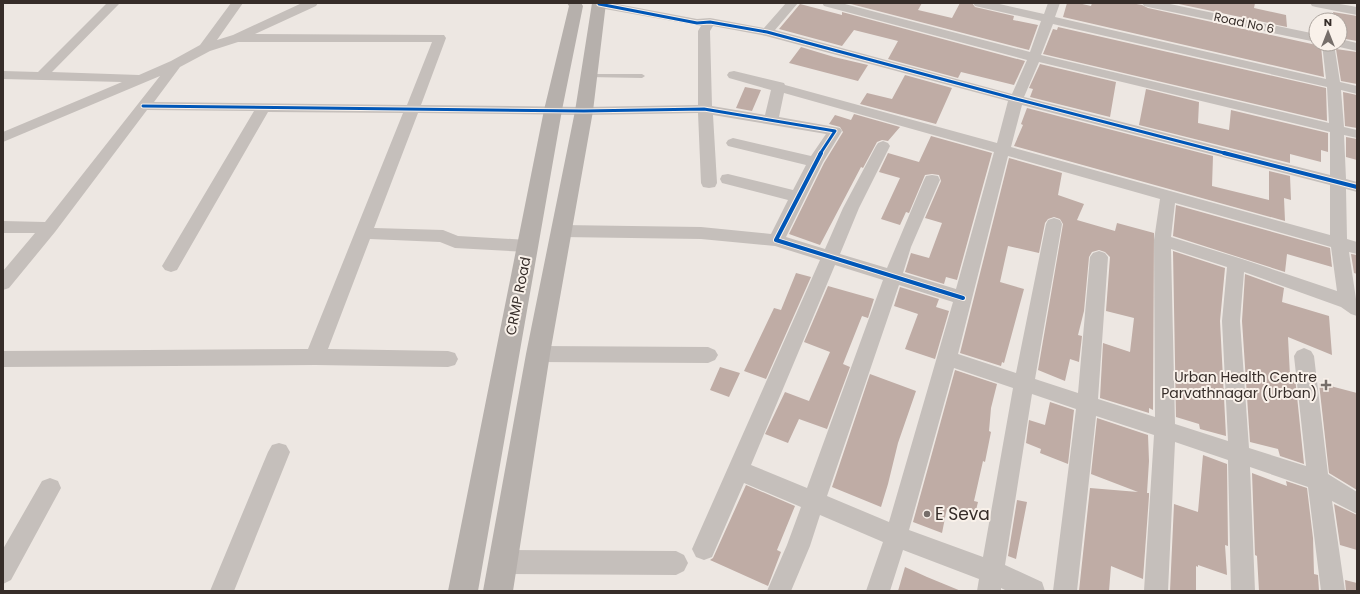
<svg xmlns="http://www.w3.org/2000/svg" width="1360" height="594" viewBox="0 0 1360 594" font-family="Poppins,sans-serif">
<rect width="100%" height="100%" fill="#ede7e2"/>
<path fill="#bfaca5" d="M847,3H922L918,10L952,18L960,3H972L975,7L1014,16L1013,20L1038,25L1029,50Z
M1067,3H1078L1091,6L1092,3H1131L1142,5L1148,8L1321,46L1324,77L1063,17Z
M1174,3H1255L1254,8L1286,15L1287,27Z
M800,4L842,15V12L1025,61L1014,85L961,72L958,78L888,59L898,41L854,30L842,46L779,29Z
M1333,12L1357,16V41L1340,38V20H1335Z
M1058,27L1326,88L1327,121L1043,54L1053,29L1057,30Z
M801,47L834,57L868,65L858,81L789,63Z
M1336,49L1357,52V84L1341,81Z
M1040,64L1116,82L1110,117L1030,97L1033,89L1029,88Z
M905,75L952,88L936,124L860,104L867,93L892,99Z
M745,87L761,90L752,111L736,108Z
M1146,89L1199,102L1198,123L1229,130L1231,110L1328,133V152L1321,150V162L1290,154V163L1139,125Z
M1343,92L1357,95V128L1345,126Z
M1027,108L1213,156L1212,186L1269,200V171L1290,176L1291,200L1284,198L1285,221L1014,146L1023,125L1021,124Z
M854,114L900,127L888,141L882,140L877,142L863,168L861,167L820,245L789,234L824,163L843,132L840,127L829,124L835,115L851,120Z
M931,136L992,153L957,280L946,277L944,284L905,272L911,253L929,258L942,223L925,218L941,181L939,175L932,174L925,175L909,213L906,212L900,225L881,219L900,178L879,172L888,153L919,162Z
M1346,137L1357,139V160L1346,157Z
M1009,158L1062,173L1058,195L1084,204L1077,220L1115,231L1117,223L1154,233L1153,410L1149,408V413L1100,398L1103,343L1130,352L1134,318L1106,311L1110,257L1105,252L1099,250L1092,252L1089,257L1084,311L1078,335L1082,336L1079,362L1070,359L1065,381L1038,370L1063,224L1060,219L1054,217L1048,219L1045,223L1039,253L1008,246L1000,282L1024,289L1004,363L1002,362L1001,366L960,353Z
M1176,205L1330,248L1332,267L1287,254L1285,272L1173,236Z
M1173,251L1225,268L1220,321L1226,436L1200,429L1199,424L1176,417Z
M1351,254L1357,255V274L1354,273Z
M796,273L811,277L766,379L744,371L774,308L781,310Z
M1245,274L1284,288L1282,302L1329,316L1332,355L1288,337L1290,376L1295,377L1304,464L1280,456L1278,449L1250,442L1242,321Z
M828,286L874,299L868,318L862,316L843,364L850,367L827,429L799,419L788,443L765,434L785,392L809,401L830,352L804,342Z
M900,287L939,299L936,307L949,311L935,359L905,349L918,314L894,306Z
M720,367L740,373L729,397L710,390Z
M955,370L997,384L991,408L989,431L991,432L985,462L983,461L974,501L978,502L974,518L947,508L942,533L913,522Z
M870,374L916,391L898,443L888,484L881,507L832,487Z
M1319,383L1357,393V490L1329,473Z
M1050,402L1074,410L1068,464L1040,453L1041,449L1026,443L1029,420L1045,425Z
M1097,418L1148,435L1149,461L1147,493H1149V496L1143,579L1111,566L1109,591H1079L1090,488L1138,492L1091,474Z
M1203,455L1227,464L1228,546L1225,545L1227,575L1198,565V567L1196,566V591H1170L1174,504L1198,512Z
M1252,473L1287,486L1286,481L1307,488L1313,538L1314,574L1318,575L1319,591H1259L1257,556L1255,555Z
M746,485L795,506L777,550L781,552L768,586L710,560L713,558Z
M1017,500L1027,502L1016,559L1008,556Z
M1334,504L1357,515V550L1340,545Z
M905,567L927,577L961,591H898Z
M1345,580L1357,583V591H1346Z"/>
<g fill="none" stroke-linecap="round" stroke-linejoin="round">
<path fill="#c5bfbb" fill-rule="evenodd" d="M589,74H642L645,76L642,78L587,77V75Z"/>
<path fill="#c5bfbb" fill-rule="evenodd" d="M107,3H120L52,72L139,75L171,61L200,45L231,3H243L217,40L233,35L302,3H318L316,6L255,34L444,35L446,38L421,105L584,107L698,105V31L701,26L599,8L595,7L594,3H612L697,19L710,18L764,28L786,3H798L775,30L1012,94L1027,60L824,6L822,3H841L1030,52L1041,21L975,6L973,3H995L1044,14L1048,3H1060L1055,17L1326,79L1322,44H1340V39L1357,43V51L1335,46L1334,44L1340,82L1357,86V94L1341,90L1344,127L1357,130V138L1344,135L1346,179L1357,182V192L1346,189L1347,239L1357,242V254L1349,252L1356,299L1357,300V316L1351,314L1341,307L1244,272L1240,321L1249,448L1306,466L1294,356L1297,351L1304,348L1311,351L1314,356L1328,474L1357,492V514L1332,501L1345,591H1321L1308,487L1250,467L1255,591H1231L1228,460L1175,442L1168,591H1144L1154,435L1096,416L1077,591H1053L1076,409L1032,394L1005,565L1042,582L1045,591H1007L1001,588V591H977L979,579L903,550L890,591H866L883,542L820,515L810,546L791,591H767L787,545L801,507L744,483L712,557L704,560L696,557L692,549L820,260L775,246L701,239L562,237L556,235L554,231L556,227L562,225L701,227L771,234L788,200L722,183L720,179L722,175L728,174L793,190L806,165L728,146L726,143L728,140L733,138L811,156L826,134L713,115L717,183L715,187L709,188L703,187L701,183L698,113L584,115L418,113L374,228L443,230L458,236L528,240L534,242L536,246L534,250L528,252L455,248L440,242L370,239L328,349L448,351L455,353L458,359L455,365L448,367L315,365L3,367V351L308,349L403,113L268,112L177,270L171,272L165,270L162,266L254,111L147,110L55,232L9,288L3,290V271L35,233H3V221L45,222L160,76L3,142V132L122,82L3,79V71L38,72ZM1053,24L1327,87L1329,123L1041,55ZM713,26L766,36L1008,101L997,143L785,85L784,83L734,71L729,72L727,75L729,78L771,90L765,115L712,106L710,31ZM238,42H432L407,105L154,102L180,67L210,51ZM1039,62L1330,132V175L1024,97ZM784,93L994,152L956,289L903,273L911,247L940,180L938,176L932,175L926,176L924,180L887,268L840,254L859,208L890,146L888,143L883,141L878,143L876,146L843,208L825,249L786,237L823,162L842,131L840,128L835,127L779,117ZM1022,105L1330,185V235L1011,147ZM1008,156L1160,199L1154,240L1155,417L1098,399L1108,257L1105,253L1099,251L1093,253L1090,257L1078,393L1035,379L1062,224L1060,220L1054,218L1048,220L1046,224L1016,373L958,354ZM1175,203L1331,247L1337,291L1242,259L1171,237ZM1171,249L1227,267L1222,321L1228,441L1175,424ZM835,265L883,280L807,488L751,465ZM899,285L953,302L889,522L827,496ZM954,368L1013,388L983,557L909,530Z
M1142,3H1165L1316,34V42L1148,7L1144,6Z
M1310,3H1334L1357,7V15L1316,7L1312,6Z
M538,346L708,347L715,350L718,355L715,360L708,363L538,362L531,359L528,354L531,349Z
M279,443L286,445L290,452L234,591H210L268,452L272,445Z
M50,478L58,481L61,488L11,580L3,584V549L42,481Z
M503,550L676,551L684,555L688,563L684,571L676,575L503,574L495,570L491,562L495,554Z"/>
<path fill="#b6b0ac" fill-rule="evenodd" d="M567,3H581L583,6L562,110L478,591H448L544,110L569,6Z
M592,3H606L593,111L550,354L513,591H483L526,354L575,111Z"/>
<g stroke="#f9f1ea" stroke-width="5">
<path id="cycleway-far1" d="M599,4L697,23L710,22L767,32L1016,99L1228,154
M143,106L584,111L704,109L835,131L820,154"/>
</g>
<g stroke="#f9f1ea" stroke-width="6">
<path id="cycleway" d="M821,153L776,240L963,298
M1224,153L1357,187"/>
</g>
<use href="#cycleway-far1" stroke="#0057b8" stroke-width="3"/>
<use href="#cycleway" stroke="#0057b8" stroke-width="4"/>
</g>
<g fill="#766e6a" stroke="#f9f1ea" stroke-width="1.5">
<path d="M1324 379h4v4h4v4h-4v4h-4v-4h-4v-4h4z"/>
<circle cx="927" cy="514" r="4"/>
</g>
<g text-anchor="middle" stroke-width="4" stroke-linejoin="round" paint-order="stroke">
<g font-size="12" fill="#362d29" stroke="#f9f1ea">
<text transform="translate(1244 23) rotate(12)" y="4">Road No 6</text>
</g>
<g font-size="14" fill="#362d29" stroke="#f9f1ea">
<text transform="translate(518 296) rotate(-79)" y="5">CRMP Road</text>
</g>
<g font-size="14" fill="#362d29" stroke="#f9f1ea" text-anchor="end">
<text x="1317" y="382">Urban Health Centre<tspan x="1317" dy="16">Parvathnagar (Urban)</tspan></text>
</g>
<g font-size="17" fill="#362d29" stroke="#f9f1ea" text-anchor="start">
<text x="935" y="520">E Seva</text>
</g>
</g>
<rect width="1360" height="594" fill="none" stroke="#362d29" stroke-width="8"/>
<g transform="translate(1328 32)"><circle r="19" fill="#f9f1ea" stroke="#aba39d"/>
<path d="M0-3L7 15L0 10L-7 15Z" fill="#766e6a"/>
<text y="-6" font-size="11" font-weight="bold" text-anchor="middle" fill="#362d29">N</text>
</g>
</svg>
